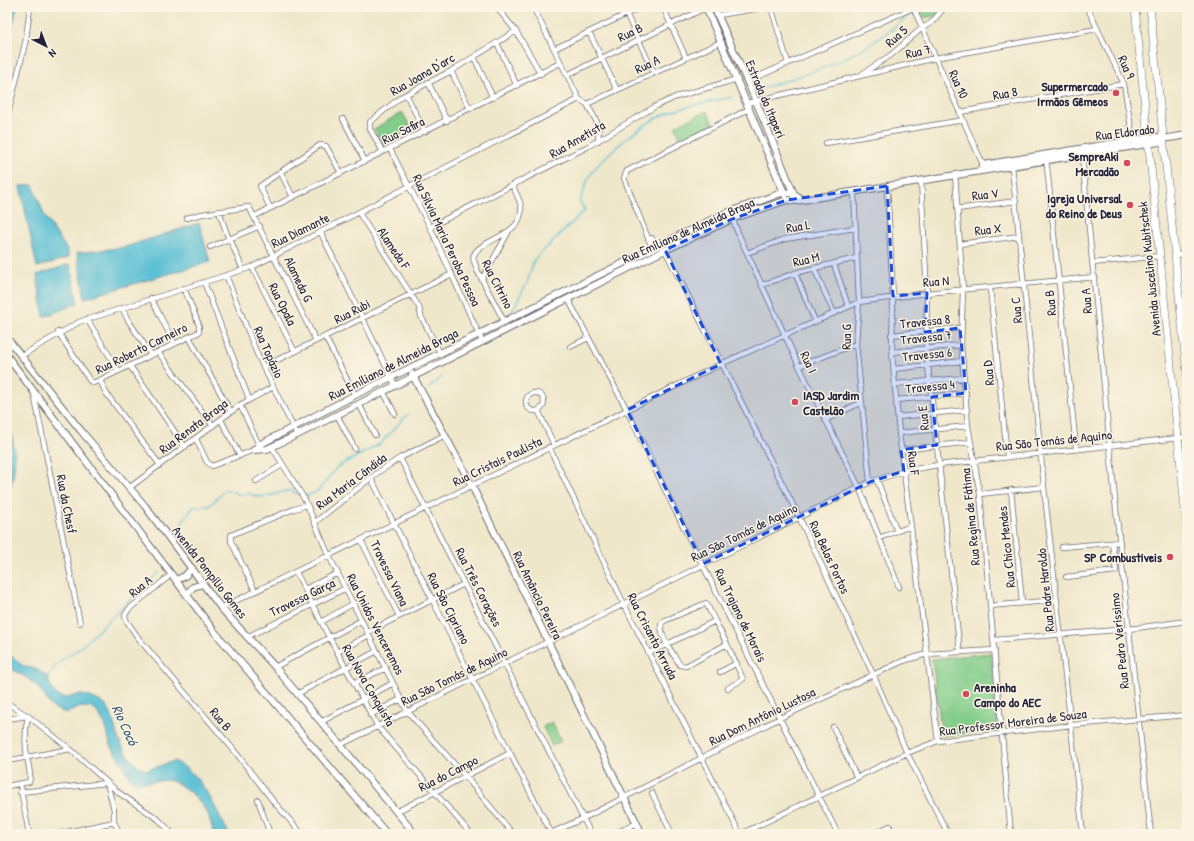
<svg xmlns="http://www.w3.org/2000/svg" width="1194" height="841" viewBox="0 0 1194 841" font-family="'Patrick Hand',sans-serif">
<rect width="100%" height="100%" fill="#fcf5e5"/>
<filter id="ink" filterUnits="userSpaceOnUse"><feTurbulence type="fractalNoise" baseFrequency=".025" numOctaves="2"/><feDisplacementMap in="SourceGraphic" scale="8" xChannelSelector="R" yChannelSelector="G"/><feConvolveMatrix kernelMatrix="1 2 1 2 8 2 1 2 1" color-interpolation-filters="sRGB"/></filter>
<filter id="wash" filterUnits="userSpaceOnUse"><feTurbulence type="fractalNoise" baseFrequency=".012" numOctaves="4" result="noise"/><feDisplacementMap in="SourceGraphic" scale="16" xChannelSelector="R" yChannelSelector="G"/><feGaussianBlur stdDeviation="0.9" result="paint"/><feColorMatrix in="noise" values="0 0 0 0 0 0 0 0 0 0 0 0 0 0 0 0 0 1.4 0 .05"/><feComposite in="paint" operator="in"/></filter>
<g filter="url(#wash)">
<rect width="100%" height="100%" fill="#efe7ca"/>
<path fill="#82cd8a" stroke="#527862" d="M919,7H940L936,15L924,18Z
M707,111L713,124L681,139L675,126Z
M402,112L411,128L383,146L374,129Z
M991,653L998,729L942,736L932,659Z
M552,722L561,741L552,746L543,727Z"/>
<path fill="#56bed4" stroke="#3c7088" d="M7,7H17L7,50Z
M33,185L45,217L68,251V258L37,267L20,186Z
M199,223L210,262L85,298L77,253L125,247Z
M70,264L78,303L44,317L37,275Z
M7,416C15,444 19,469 7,496Z
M7,652L23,666L38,670L48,677C50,687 54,698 66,698C70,698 74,695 78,695C86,694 100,700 106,706C113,714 114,727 118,737C123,749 134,768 147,770L174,761C203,774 215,808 229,834H214L208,814L196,797L179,784L169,780L137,783L132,781L110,744L105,724L96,711L92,708L81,707L67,713C43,705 53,706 40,690C31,679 19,673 7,667Z"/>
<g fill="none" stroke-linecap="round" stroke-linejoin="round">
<path stroke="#56bed4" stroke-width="1.5" d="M756,90C816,72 861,58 909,15
M511,313L527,283L534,260L585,210L580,202C582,195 585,187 588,179C601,156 645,121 670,112C689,105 712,102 732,97
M428,389L441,377
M304,495L307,496L318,491L337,467L380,444L408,414
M177,534L185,518L193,507L209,506L225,490L232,491L240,495L249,493C262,501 275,493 287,491C291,490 296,493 300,494
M47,677L60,661L81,647L158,573"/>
</g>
</g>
<g filter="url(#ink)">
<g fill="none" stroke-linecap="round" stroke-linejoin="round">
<g stroke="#6a676d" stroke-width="6">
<path id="street" d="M533,7L579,99L587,104L721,42
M623,7L654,73
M663,7L686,58
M771,7L788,63
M913,7L984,167
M1087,7L1124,84L1133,140
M497,8L516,31L541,74
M719,15L767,7
M589,32L617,90
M497,43L517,86
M554,49L641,7
M474,57L493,98
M451,71L470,109
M862,74L891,55L922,28L931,23L945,7
M567,75L703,9
M748,81L913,8
M428,82L447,121
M406,94L425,132
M747,103L935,58L1097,29
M587,104L599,126L598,141
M960,112L1124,84
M7,119L26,39L30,7
M343,119L365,161
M826,143L963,120
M390,149L430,227L482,341
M383,152L370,129V122L401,97L451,71L516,31
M1082,155L1115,500L1151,834
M1046,157L1076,448
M1012,166L1044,487L1083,834
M281,173L293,197
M955,174L963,290L961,345L968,426L980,494L1011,834
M921,180L927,293L926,348L960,652
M887,186L893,296L892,352L899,433L938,741
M854,191L859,302L856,344L870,482
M270,208L260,186L320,145L326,146L341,173
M957,209L1016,201
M219,211L229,240
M730,211L737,231L799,366L859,487L899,587
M359,213L419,307L421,316L440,353
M255,216L560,63
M187,218L202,214L249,207L316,341
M430,227L587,147L656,106L676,97L737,79
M321,233L395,385
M652,238L655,246
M230,239L243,270
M960,244L1019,236
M210,247L260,226
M652,248L624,178L627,171L749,109
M665,250L799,517L873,674L907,753L948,834
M747,253L785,239L855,228
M1175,255L1187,254
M1093,263L1160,256
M834,264L848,306
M252,267L295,352
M814,268L834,313
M795,273L815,321
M226,275L257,354L297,435
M482,279L508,233
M204,282L249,399
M762,285L795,273L856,258
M990,288L1007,456
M151,298L174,343
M568,299L627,410L670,500L838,834
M122,308L128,320L151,355
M87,319L118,370
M504,321L477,270L473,258C476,238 525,238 521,206C520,200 515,192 513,186
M58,332L90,381L93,383L100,380L199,332V325L184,288
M891,335L960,328
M189,337L231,412
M325,337L355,395
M570,347L588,338
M158,352L213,426
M892,352L961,345
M21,356L79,322L252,267L579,99
M130,366L185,447
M799,366L856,344
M263,367L452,274
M894,369L963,361
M100,380L106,393L160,465
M896,384L964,378
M383,391L395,414
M526 402a9 9 0 1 1 18 0a9 9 0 1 1-18 0Z
M34,394L80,623
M897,400L966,393
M359,404L375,435
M240,405L260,447
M538,410L554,445
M337,415L355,449
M898,417L967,410
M221,420L240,456
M825,420L862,402
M899,433L968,426
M196,439L207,462L212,466L254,450
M272,447L305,500L329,556L407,711L466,777L513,834
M549,447L624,604L740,834
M901,450L971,442
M400,458L591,834
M371,478C431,596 490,716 552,834
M877,480L897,531
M256,481L282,465
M129,488L240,405L273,387
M1011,490L1022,602
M980,494L1044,487
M314,523L377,473L400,458L445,435
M879,538L911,526
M361,540L399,616
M1062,547L1120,542
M296,572L329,637L378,727L471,834
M172,574L129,609L125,615L126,620L139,639L233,749L273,801L302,834
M1066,577L1116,571L1112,543
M305,589L338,573
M255,591L231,541V535L294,509L307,505
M990,606L1057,600
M221,608L721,364L859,302L927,293L1095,277
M321,622L354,603
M368,632L464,584
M247,637L346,588
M994,640L1129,629L1187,621
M727,644L743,679L728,688
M337,652L369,635
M649,653L715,621L727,644L686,666L680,665C673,653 661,639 661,624L664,621L706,603L715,621
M275,667L362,620
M720,672L737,663
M354,683L386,668
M297,694L377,651
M7,703L28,716L70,749L119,793L158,819L173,834
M370,715L401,699
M7,719L27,716
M321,722L393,683
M833,727L857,778
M340,745L870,482L904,471L938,465L1187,437
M7,761L70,749
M20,784L29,834
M7,786L29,782C32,775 28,765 27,757C25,744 25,729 28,716
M20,792L107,783L114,810V822L120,834
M652,793L672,834
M258,800L270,834
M396,812L510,753
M58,834L114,822
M549,834L584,818L780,718L903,661L927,654L995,650
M614,834L637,823
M741,834L907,753L938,741L1072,725L1187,715
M873,834L890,826"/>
</g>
<g stroke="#6a676d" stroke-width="8">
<path id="secondary" d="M706,7L785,195
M714,7L756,101L795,197
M981,170L983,165L1133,140L1158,137L1163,139
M7,338L82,432L145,506L221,608L275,667L415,834
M7,356L214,631L387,834
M412,374L472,486L642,834
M254,450L267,449L297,435L665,250L732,219L787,200L796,201L1147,144L1159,142L1163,139L1187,135
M254,450L259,445L355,395L721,215L784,192L794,194L802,199
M176,580L185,576L192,568
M187,594L193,587L203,584"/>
</g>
<g stroke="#6a676d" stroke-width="8">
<path id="primary" d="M1135,7L1187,528
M1150,7L1187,374"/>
</g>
<use href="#street" stroke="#fff" stroke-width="4.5"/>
<use href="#secondary" stroke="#fff" stroke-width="6"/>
<use href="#primary" stroke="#fff" stroke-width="7"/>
</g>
</g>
<path fill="#1d4ed8" fill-opacity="0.2" stroke="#1d4ed8" stroke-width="3" stroke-dasharray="8 5" stroke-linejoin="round" d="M887,186L893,296L927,293L925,332L960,328L966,393L932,397L937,445L901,450L904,471L870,482L703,564L627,410L721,364L665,250L732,219L787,200Z"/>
<g fill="#d1495b" stroke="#fcf5e5" stroke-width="1.5">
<circle cx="1116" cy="93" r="4"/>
<circle cx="1127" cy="163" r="4"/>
<circle cx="1130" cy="205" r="4"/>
<circle cx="795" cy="402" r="4"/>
<circle cx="1170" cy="557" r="4"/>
<circle cx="966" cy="694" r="4"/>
</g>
<g text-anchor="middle" stroke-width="3" stroke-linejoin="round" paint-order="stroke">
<g font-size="13" fill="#22223b" stroke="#fcf5e5">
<text transform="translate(630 32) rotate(-26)" y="5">Rua B</text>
<text transform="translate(896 36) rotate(-42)" y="5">Rua 5</text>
<text transform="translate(918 51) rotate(-13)" y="5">Rua 7</text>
<text transform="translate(647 64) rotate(-25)" y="5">Rua A</text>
<text transform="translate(1127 67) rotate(66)" y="5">Rua 9</text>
<text transform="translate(422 74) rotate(-30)" y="5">Rua Joana D'arc</text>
<text transform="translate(959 84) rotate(65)" y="5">Rua 10</text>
<text transform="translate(1005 93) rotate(-10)" y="5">Rua 8</text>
<text transform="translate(766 99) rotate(67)" y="5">Estrada do Itaperi</text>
<text transform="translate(403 130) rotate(-26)" y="5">Rua Safira</text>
<text transform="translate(1125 132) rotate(-7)" y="5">Rua Eldorado</text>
<text transform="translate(577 139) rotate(-30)" y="5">Rua Ametista</text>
<text transform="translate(985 194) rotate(-7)" y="5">Rua V</text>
<text transform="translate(798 226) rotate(-10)" y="5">Rua L</text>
<text transform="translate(988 229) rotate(-7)" y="5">Rua X</text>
<text transform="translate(300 230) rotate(-26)" y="5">Rua Diamante</text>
<text transform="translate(688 230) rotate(-24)" y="5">Rua Emíliano de Almeida Braga</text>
<text transform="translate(447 240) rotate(65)" y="5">Rua Silvia Maria Peroba Pessoa</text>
<text transform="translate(394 248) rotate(56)" y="5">Alameda F</text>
<text transform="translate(806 259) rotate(-14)" y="5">Rua M</text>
<text transform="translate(1149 269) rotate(-96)" y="5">Avenida Juscelino Kubitschek</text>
<text transform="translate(299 279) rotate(64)" y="5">Alameda G</text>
<text transform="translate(936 281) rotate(-4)" y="5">Rua N</text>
<text transform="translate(498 284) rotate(63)" y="5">Rua Citrino</text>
<text transform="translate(1086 301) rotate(-95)" y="5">Rua A</text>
<text transform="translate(1050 303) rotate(-96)" y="5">Rua B</text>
<text transform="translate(283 304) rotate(63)" y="5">Rua Opala</text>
<text transform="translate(1016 310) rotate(-95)" y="5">Rua C</text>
<text transform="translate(352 311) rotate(-27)" y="5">Rua Rubi</text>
<text transform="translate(925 321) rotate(-6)" y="5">Travessa 8</text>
<text transform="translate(846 337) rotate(-89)" y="5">Rua G</text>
<text transform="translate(926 337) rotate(-6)" y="5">Travessa 7</text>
<text transform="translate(141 348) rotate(-26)" y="5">Rua Roberto Carneiro</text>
<text transform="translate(269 352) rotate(66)" y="5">Rua Topázio</text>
<text transform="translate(927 354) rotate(-6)" y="5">Travessa 6</text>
<text transform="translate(809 362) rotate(65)" y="5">Rua I</text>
<text transform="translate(393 364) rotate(-27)" y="5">Rua Emíliano de Almeida Braga</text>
<text transform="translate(988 373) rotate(-96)" y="5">Rua D</text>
<text transform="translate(930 386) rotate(-6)" y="5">Travessa 4</text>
<text transform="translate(923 418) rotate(-96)" y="5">Rua E</text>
<text transform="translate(193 426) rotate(-37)" y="5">Rua Renata Braga</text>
<text transform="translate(1054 440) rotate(-6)" y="5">Rua São Tomás de Aquino</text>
<text transform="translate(497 461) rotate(-26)" y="5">Rua Cristais Paulista</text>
<text transform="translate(914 463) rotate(83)" y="5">Rua F</text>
<text transform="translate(351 481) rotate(-37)" y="5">Rua Maria Cândida</text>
<text transform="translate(67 504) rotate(79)" y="5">Rua da Chesf</text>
<text transform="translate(970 517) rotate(-96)" y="5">Rua Regina de Fátima</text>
<text transform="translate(744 532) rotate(-26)" y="5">Rua São Tomás de Aquino</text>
<text transform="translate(1006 547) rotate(-96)" y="5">Rua Chico Mendes</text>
<text transform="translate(830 557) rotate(65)" y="5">Rua Belos Portos</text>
<text transform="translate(210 572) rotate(52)" y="5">Avenida Pompílio Gomes</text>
<text transform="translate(390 573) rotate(64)" y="5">Travessa Viana</text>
<text transform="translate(140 586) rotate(-40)" y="5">Rua A</text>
<text transform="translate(479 587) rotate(63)" y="5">Rua Três Corações</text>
<text transform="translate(1045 590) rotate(-96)" y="5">Rua Padre Haroldo</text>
<text transform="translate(538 595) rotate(64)" y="5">Rua Amâncio Pereira</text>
<text transform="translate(302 597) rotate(-26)" y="5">Travessa Garça</text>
<text transform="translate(449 608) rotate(63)" y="5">Rua São Cipriano</text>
<text transform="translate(741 615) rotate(64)" y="5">Rua Trajano de Morais</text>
<text transform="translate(376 624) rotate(63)" y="5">Rua Unidos Venceremos</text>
<text transform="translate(653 636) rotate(63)" y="5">Rua Crisanto Arruda</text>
<text transform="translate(1119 641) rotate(-96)" y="5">Rua Pedro Veríssimo</text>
<text transform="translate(454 676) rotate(-26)" y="5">Rua São Tomás de Aquino</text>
<text transform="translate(369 685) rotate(60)" y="5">Rua Nova Conquista</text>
<text transform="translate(762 716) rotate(-26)" y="5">Rua Dom Antônio Lustosa</text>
<text transform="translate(221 719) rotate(50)" y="5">Rua B</text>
<text transform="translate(1013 722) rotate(-7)" y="5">Rua Professor Moreira de Souza</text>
<text transform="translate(448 773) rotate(-27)" y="5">Rua do Campo</text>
</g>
<g font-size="13" font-weight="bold" fill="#22223b" stroke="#fcf5e5" text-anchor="end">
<text x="1108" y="91">Supermercado<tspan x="1108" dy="15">Irmãos Gêmeos</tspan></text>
<text x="1119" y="161">SempreAki<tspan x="1119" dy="15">Mercadão</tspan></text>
<text x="1122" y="203">Igreja Universal<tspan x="1122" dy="15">do Reino de Deus</tspan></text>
<text x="803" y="400" text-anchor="start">IASD Jardim<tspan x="803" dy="15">Castelão</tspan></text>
<text x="1162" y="562">SP Combustíveis</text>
<text x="974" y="692" text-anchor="start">Areninha<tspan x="974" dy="15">Campo do AEC</tspan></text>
</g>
<g font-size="14" font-style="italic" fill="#345971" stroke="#fcf5e5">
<text transform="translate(125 725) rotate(65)" y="5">Rio Cocó</text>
</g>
</g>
<rect width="1194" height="841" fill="none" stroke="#fcf5e5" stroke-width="24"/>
<g transform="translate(46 46) rotate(138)" stroke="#fcf5e5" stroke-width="3" paint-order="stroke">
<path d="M0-3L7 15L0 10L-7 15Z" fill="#22223b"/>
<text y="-6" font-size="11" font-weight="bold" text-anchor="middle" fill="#22223b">N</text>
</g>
</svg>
